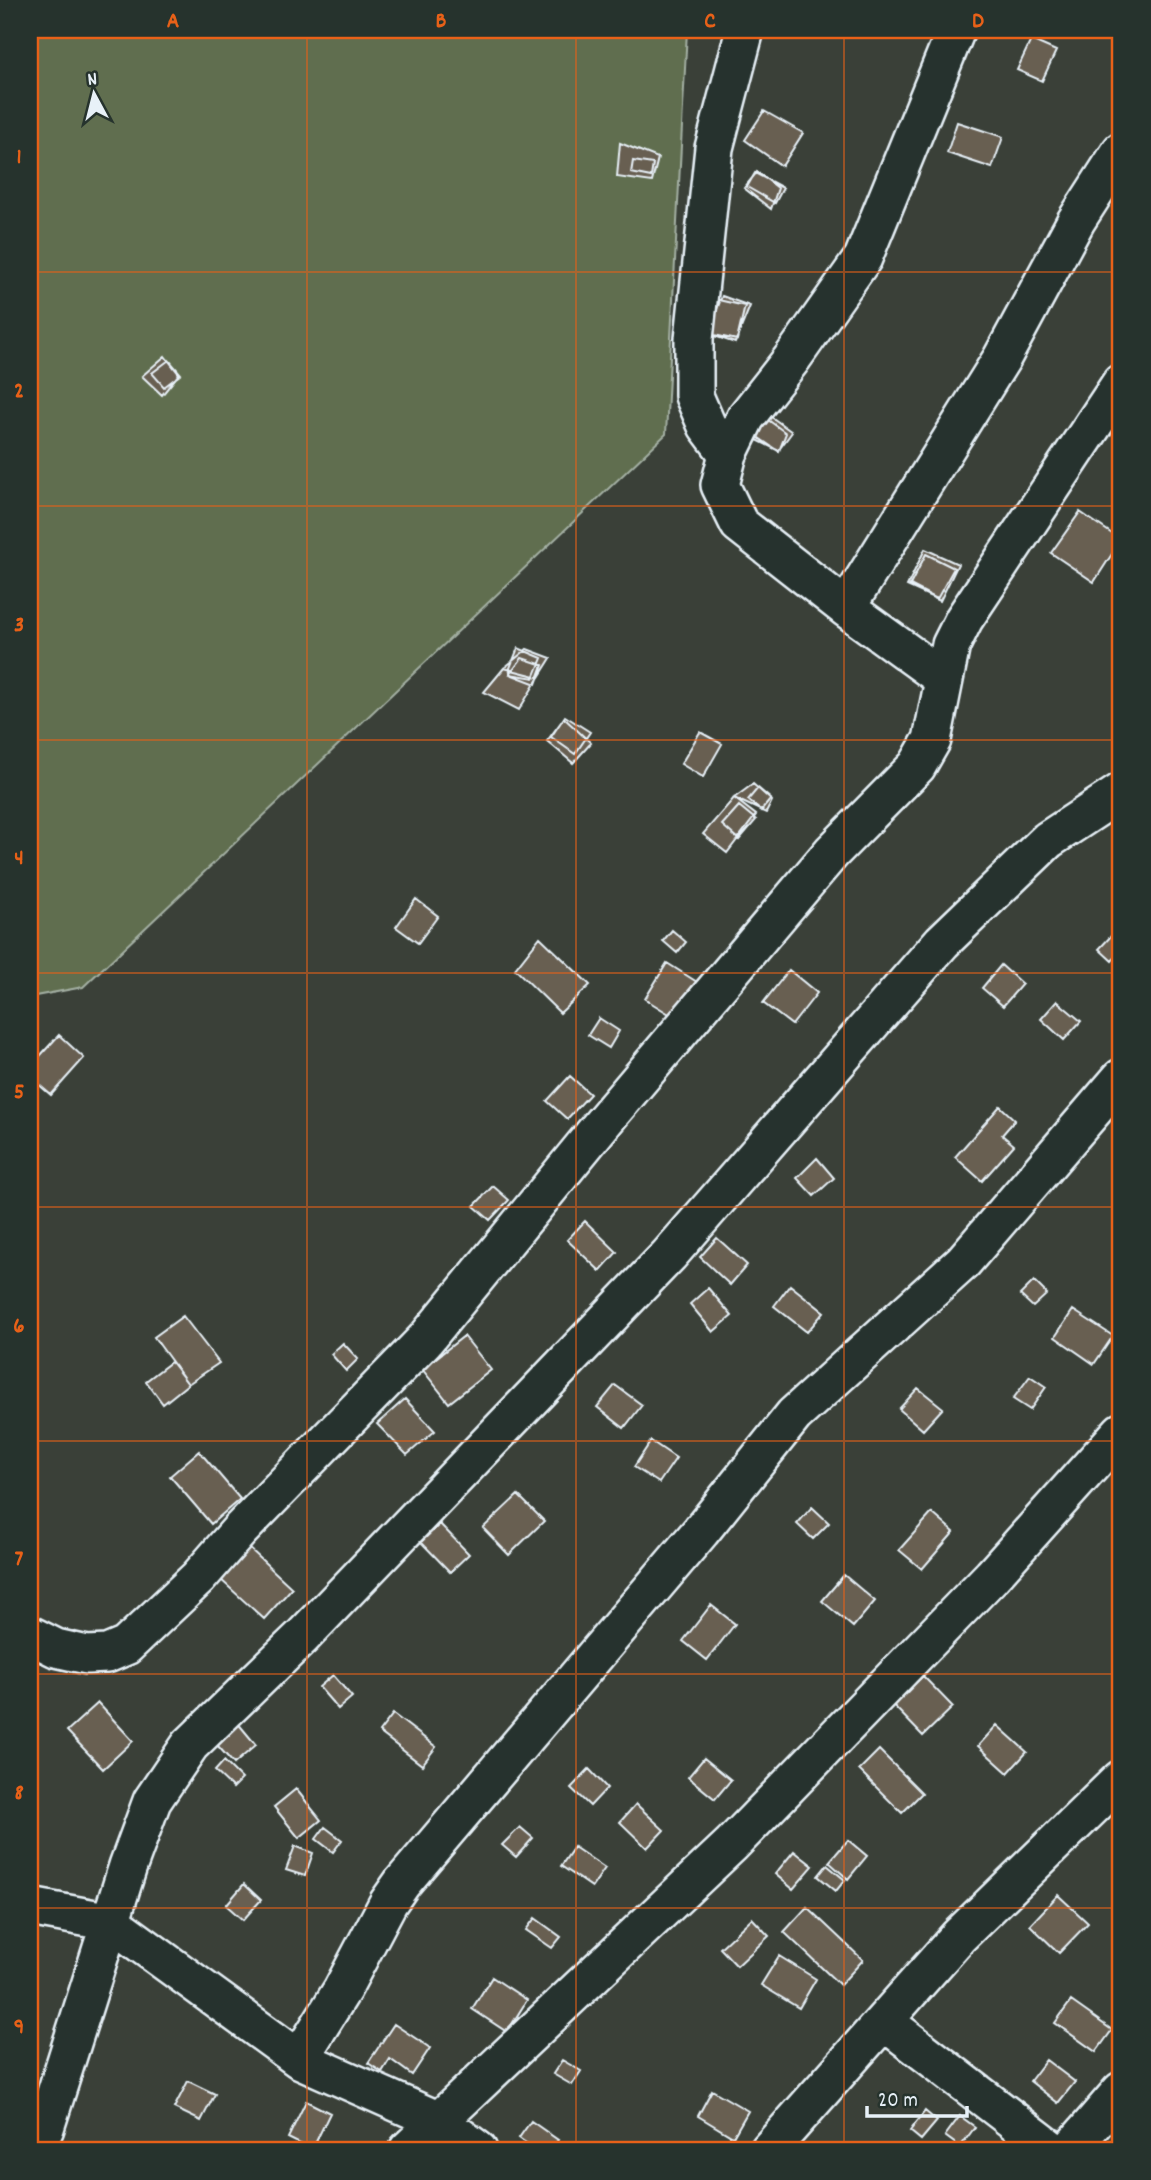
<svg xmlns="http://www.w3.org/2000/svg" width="1151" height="2180" viewBox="0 0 1151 2180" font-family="Dekko,sans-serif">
<rect width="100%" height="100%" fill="#3a4038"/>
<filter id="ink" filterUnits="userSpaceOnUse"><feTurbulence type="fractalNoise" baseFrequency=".0143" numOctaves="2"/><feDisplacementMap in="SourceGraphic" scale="14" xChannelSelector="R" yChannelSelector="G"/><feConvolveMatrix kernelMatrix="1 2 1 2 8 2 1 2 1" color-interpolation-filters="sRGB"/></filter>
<g filter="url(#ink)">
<path fill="#616e4f" stroke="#a4b0a4" stroke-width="2" d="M30,30H687L666,434L83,987L30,997Z"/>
<path fill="#675e51" stroke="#e8f1f8" stroke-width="2" d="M1031,40L1056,51L1042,81L1017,70Z
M764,111L803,133L782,166L745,140Z
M957,122L1003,137L992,168L947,153Z
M620,143L658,158L652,182L617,177Z
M633,161L653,164L651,177L631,173Z
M757,172L778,188L771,209L744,188Z
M755,173L783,188L775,203L747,187Z
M722,296L750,306L735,343L708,334Z
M714,299L745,306L737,340L705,333Z
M165,356L179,374L162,395L142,376Z
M169,360L181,374L164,387L152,373Z
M770,416L792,432L778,451L756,436Z
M764,417L786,433L779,451L751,437Z
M1080,512L1121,540L1094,582L1051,553Z
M925,549L958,564L940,601L907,586Z
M926,554L954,568L937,599L910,585Z
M518,648L542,658L534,678L510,674V668Z
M527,649L551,658L539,677L504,668Z
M522,658L543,665L536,684L510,674Z
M504,668L539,677L519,710L484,692Z
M565,716L590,732L575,754L551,737Z
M564,718L591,743L573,763L547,741Z
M700,732L722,744L703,777L681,764Z
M753,784L772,801L766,813L734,798Z
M758,788L771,799L761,811L748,800Z
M734,798L756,815L727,853L703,834Z
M739,806L756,820L739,840L722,825Z
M416,899L438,916L418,943L396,927Z
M672,930L686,942L677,953L663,941Z
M1113,934L1121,942V951L1112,961L1099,949Z
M540,937L590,985L560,1013L515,969Z
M667,963L697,982L674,1017L645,999Z
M1001,965L1022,984L1003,1006L982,988Z
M789,970L817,993L792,1025L763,1003Z
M1057,1001L1081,1021L1064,1040L1041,1019Z
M599,1018L619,1031L609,1048L588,1035Z
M59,1035L84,1058L51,1095L30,1077V1067Z
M570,1076L590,1094L567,1119L547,1101Z
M1000,1106L1015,1120L1002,1135L1014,1145L982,1181L955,1157Z
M817,1158L834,1178L814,1196L797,1178Z
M493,1186L509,1200L490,1220L474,1206Z
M585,1221L617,1252L600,1271L567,1240Z
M717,1238L747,1265L730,1285L700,1257Z
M1034,1281L1047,1294L1033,1307L1020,1295Z
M790,1285L824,1312L807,1332L774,1306Z
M708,1288L732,1316L713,1332L690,1304Z
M1073,1310L1113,1336L1094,1364L1055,1337Z
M183,1316L219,1363L188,1384L154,1337Z
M464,1336L491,1370L449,1403L422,1369Z
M343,1343L358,1359L346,1371L331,1354Z
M171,1362L188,1384L163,1404L146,1381Z
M1030,1376L1046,1387L1030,1410L1013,1399Z
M615,1385L642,1405L624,1428L597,1407Z
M918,1388L943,1408L923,1430L899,1409Z
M405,1399L435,1431L407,1455L377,1424Z
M651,1441L676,1458L659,1483L634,1467Z
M199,1451L240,1499L211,1524L170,1476Z
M518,1495L544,1521L509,1555L483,1528Z
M812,1507L829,1523L813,1539L797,1524Z
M932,1513L954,1532L922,1569L899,1550Z
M440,1524L469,1554L450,1572L421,1542Z
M249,1548L292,1588L264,1619L220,1579Z
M844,1575L875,1601L853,1627L822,1601Z
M711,1605L735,1624L707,1660L683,1641Z
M333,1675L352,1697L338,1709L319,1687Z
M923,1676L953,1707L923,1736L892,1704Z
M98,1703L133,1741L103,1769L67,1731Z
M393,1714L436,1747L422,1765L379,1732Z
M232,1716L256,1745L234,1764L209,1736Z
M997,1725L1027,1752L1008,1773L978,1746Z
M879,1750L922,1793L902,1813L859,1770Z
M704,1758L731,1780L715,1799L688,1777Z
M224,1761L242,1779L233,1788L215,1771Z
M589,1769L607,1788L590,1806L571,1788Z
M296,1789L321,1820L299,1838L274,1807Z
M636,1804L664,1830L647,1848L620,1822Z
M325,1827L342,1840L333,1852L316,1839Z
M520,1827L533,1838L516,1857L502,1845Z
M848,1840L867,1856L848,1879L829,1862Z
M295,1846L313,1853L305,1876L286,1870Z
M574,1847L605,1868L592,1887L561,1866Z
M794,1851L813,1866L793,1889L775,1874Z
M827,1865L845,1880L836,1891L818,1876Z
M244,1884L261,1900L243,1920L226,1905Z
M1058,1895L1088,1923L1059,1953L1030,1925Z
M807,1907L863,1960L840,1985L784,1932Z
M535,1918L561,1937L552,1948L526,1930Z
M752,1918L769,1936L737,1966L720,1948Z
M779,1956L816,1979L799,2008L761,1985Z
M492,1977L527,2000L507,2032L472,2009Z
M1071,2001L1112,2030L1096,2052L1055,2023Z
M394,2024L430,2048L412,2075L390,2059L382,2072L368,2063Z
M562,2060L581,2071L572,2085L553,2074Z
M1046,2060L1075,2082L1058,2103L1030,2081Z
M188,2081L215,2094L201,2121L174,2108Z
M712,2090L748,2111L733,2137L698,2116Z
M306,2101L330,2113L312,2150L288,2138Z
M925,2111L937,2121L921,2140L910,2131Z
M960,2116L975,2127L960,2147L945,2136Z
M531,2121L558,2140L550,2150H536L519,2138Z"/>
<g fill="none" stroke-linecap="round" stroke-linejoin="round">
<g stroke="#e8f1f8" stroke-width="42">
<path id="minor" d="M728,454L707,426L694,396V339L714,148L745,30
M846,608L1002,358L1076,221L1121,151
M944,679L846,608L739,524L720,485L728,454L746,417L791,360L863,258L956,30
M30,1635L56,1648L87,1655L107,1654L126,1646L198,1578L240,1530L425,1340L605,1120L832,852L917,766L932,740L951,645L964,619L1121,383
M30,1907L111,1922L299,2059L439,2121L478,2150
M885,2022L1052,2150
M299,2059L342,1990L388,1903L402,1883L701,1531L794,1415L963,1262L1121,1078
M35,2150L45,2128L128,1866L152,1801L190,1745L302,1637L669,1255L942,942L1048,840L1121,792
M408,2150L732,1844L992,1576L1121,1432
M769,2150L959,1936L1121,1779
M1070,2150L1121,2091"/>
</g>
<use href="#minor" stroke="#26332d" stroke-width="37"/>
</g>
</g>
<path fill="none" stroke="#e86118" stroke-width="2" stroke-opacity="0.55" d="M307,30V2150M576,30V2150M844,30V2150M30,272H1121M30,506H1121M30,740H1121M30,973H1121M30,1207H1121M30,1441H1121M30,1674H1121M30,1908H1121"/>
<rect width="1151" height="2180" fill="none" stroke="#26332d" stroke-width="77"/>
<g transform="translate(94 94) rotate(353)" stroke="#26332d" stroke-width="5" paint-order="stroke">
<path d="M0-5L12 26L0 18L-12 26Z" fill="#e8f1f8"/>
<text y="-10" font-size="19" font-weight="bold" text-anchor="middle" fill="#e8f1f8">N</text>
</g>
<path d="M867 2106v10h100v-10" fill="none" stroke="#e8f1f8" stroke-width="3.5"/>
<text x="878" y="2106" font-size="21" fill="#e8f1f8" stroke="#26332d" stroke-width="5" paint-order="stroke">20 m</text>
<rect x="38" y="38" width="1074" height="2104" fill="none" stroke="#e86118" stroke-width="2.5"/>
<g font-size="23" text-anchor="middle" font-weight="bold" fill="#e86118">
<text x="173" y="27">A</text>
<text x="441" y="27">B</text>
<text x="710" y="27">C</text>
<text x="978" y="27">D</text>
<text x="19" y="163">1</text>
<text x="19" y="397">2</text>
<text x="19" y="631">3</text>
<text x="19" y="864">4</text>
<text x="19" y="1098">5</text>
<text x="19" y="1332">6</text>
<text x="19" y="1565">7</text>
<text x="19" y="1799">8</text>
<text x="19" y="2033">9</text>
</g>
</svg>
